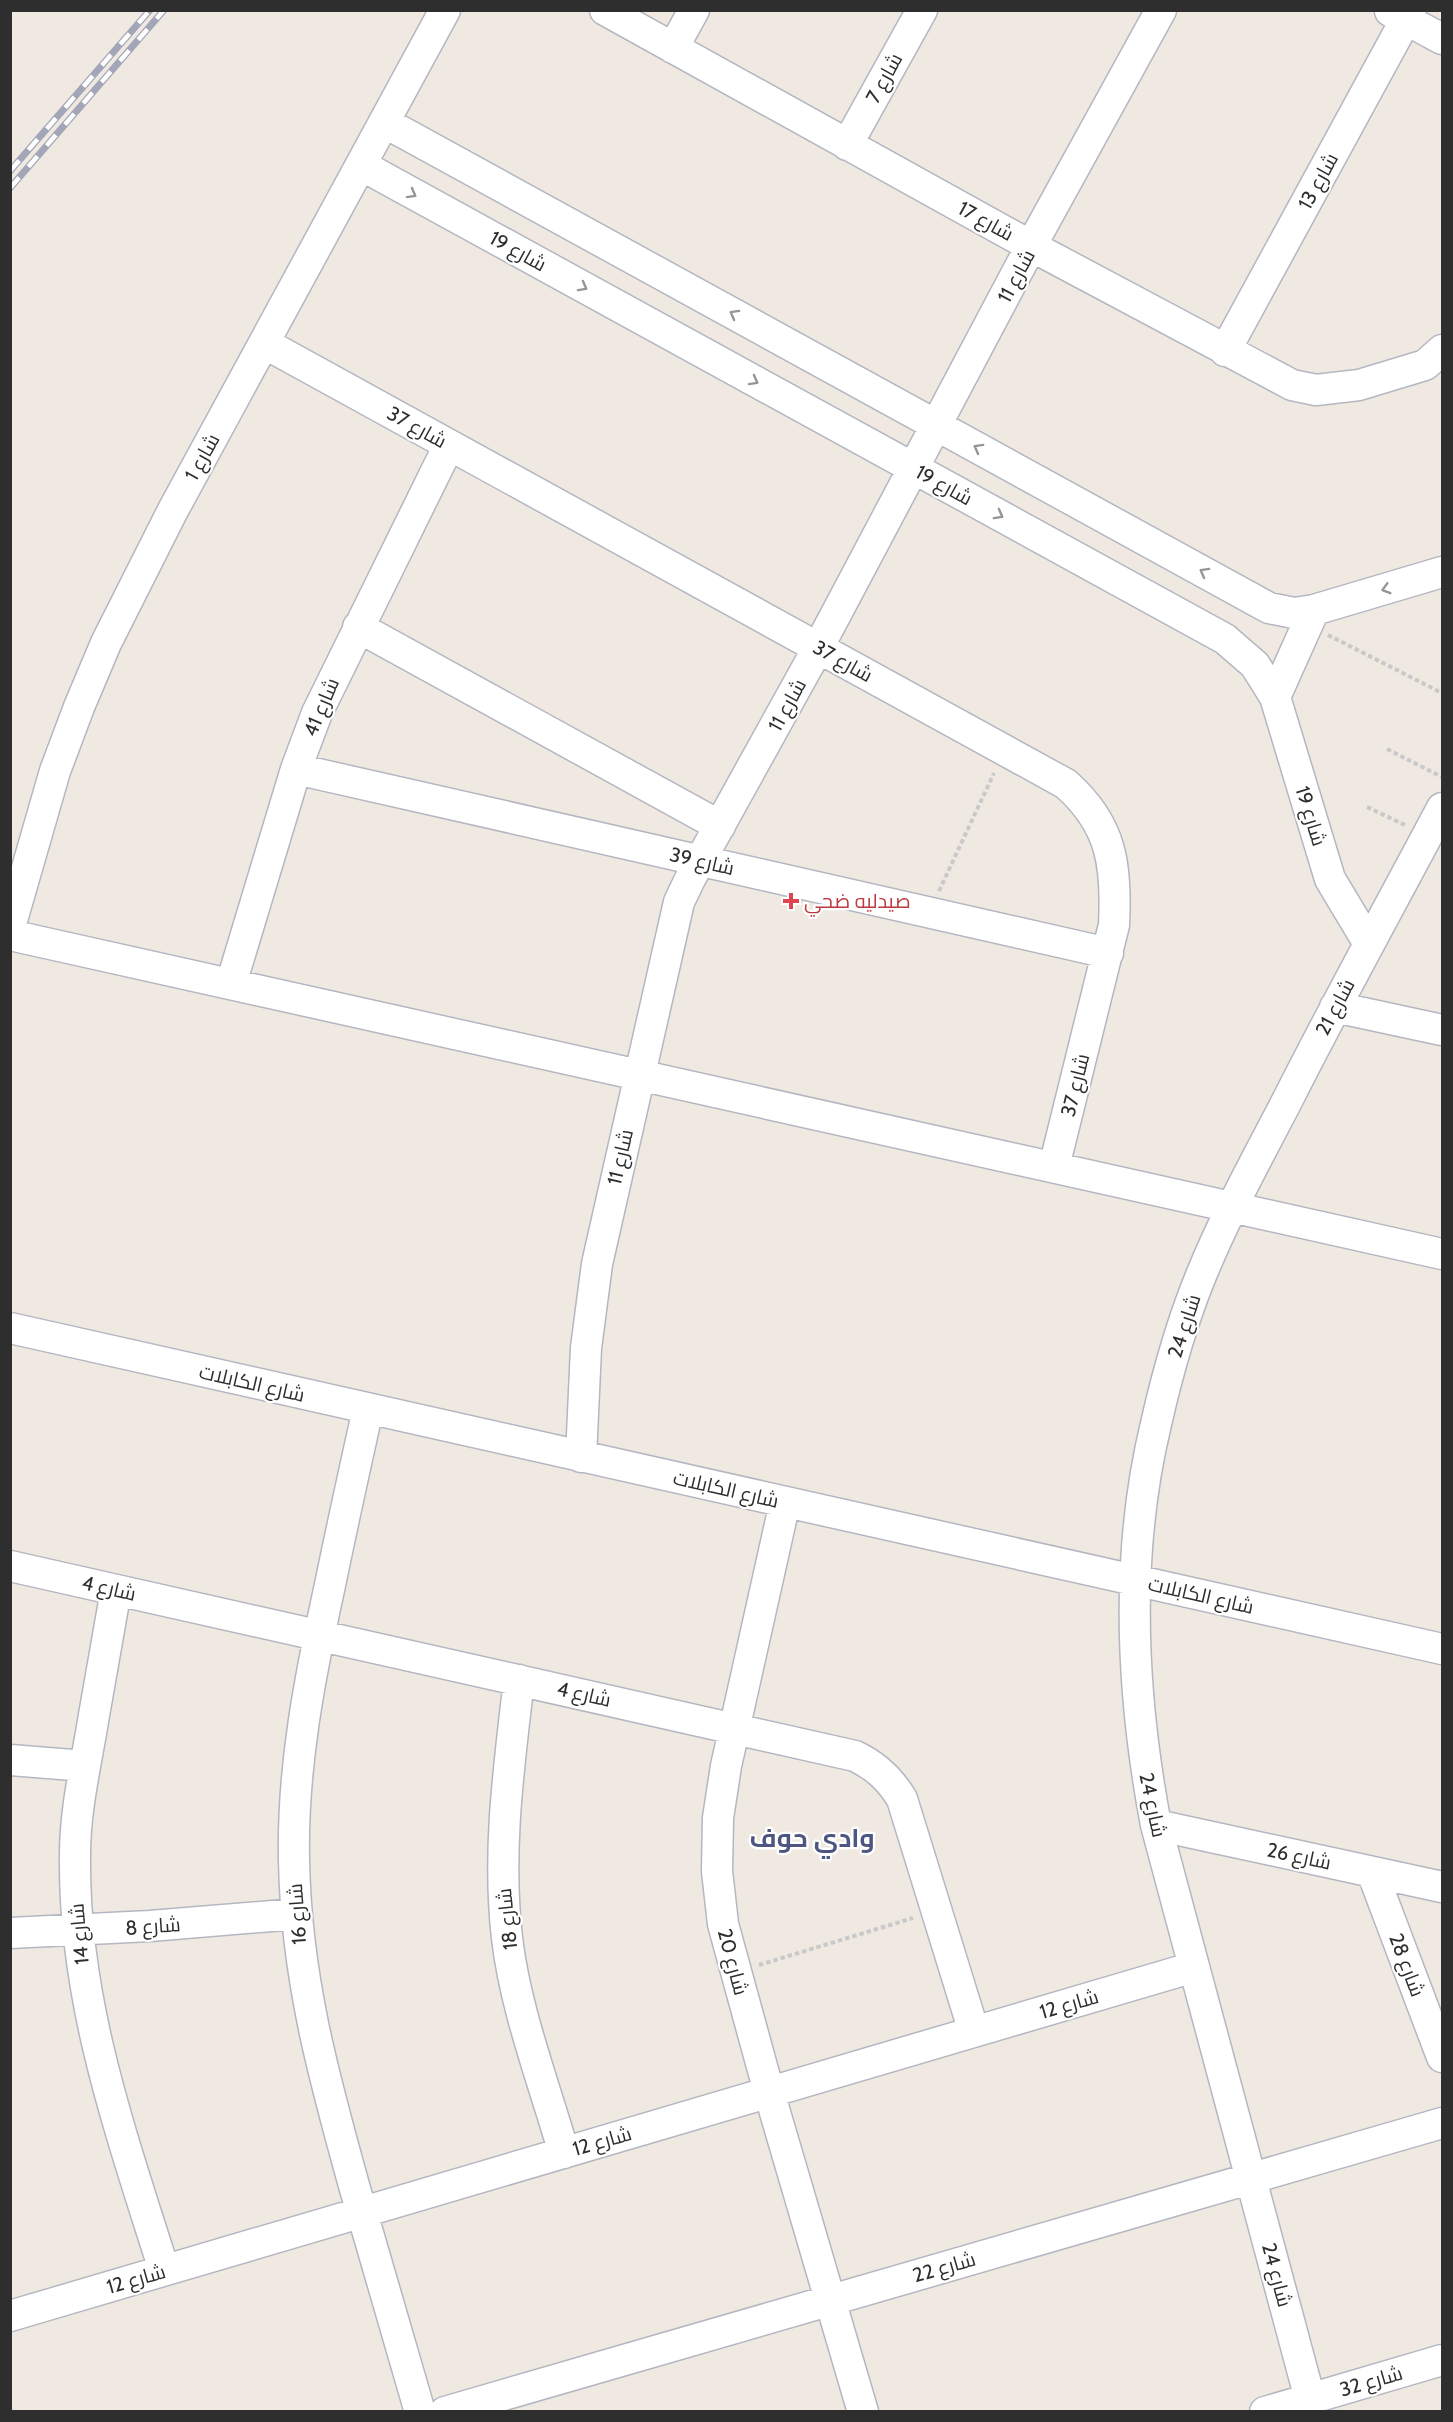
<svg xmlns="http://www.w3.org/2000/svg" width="1453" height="2422" viewBox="0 0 1453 2422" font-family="Cabin,Cairo,sans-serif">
<rect width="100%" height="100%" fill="#efe9e1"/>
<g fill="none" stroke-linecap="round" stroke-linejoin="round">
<g stroke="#b4b7c1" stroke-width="33">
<path id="minor" d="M605,10L1031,246L1292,385L1316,390L1359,385L1425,365L1442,350
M1390,11L1442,39
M673,48L694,10
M384,122L1269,608L1294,613L1314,610L1442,572
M847,145L922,10
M361,165L1225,639L1255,665L1275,697L1330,879L1369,944
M264,343L1066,784C1112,825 1117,865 1114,925L1054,1167
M1225,351L1411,10
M358,627L720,826
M1275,697L1314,610
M296,769L1108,953
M10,927L55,771L79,707L106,643L172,512L445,10
M10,935L1442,1254
M231,984L296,769L317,713L449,445
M1335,1007L1442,1030
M10,1328L1442,1649
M368,1409C355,1468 342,1526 330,1585C310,1676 292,1767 294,1860C296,1977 324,2078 355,2189C377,2263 398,2337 420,2412
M581,1457L586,1348L597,1264L679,902L690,879L818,648L1031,246L1161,10
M785,1502L726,1766L718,1818L717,1871L723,1924L769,2092L863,2412
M10,1566L855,1756C876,1766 890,1779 902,1799L974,2032
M116,1590C108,1637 99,1685 91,1733C84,1773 75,1813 75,1855C73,2001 121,2133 164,2270
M519,1680C509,1766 497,1851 507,1938C515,2008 544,2084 564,2153
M10,1760L85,1766
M1156,1825L1442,1887
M1372,1872L1442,2057
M10,1933L150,1926L296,1914
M10,2316L1194,1967
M1310,2399L1156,1825C1131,1693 1124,1556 1156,1424C1167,1375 1181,1325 1200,1278C1225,1216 1258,1157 1289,1097C1338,1000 1391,904 1442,808
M445,2412L1442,2123
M1265,2412L1442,2360"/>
</g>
<path stroke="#c9c9c9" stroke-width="4" stroke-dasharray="4.5 3" stroke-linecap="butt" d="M1328,635L1442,693
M1387,749L1442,777
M1367,807L1405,825
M939,891L994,773
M759,1965L913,1918"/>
<use href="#minor" stroke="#fff" stroke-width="30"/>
<g stroke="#a3a6b8" stroke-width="7">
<path id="rail" d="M10,171L150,10
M10,188L164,10"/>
</g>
<use href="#rail" stroke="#fff" stroke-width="4.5" stroke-dasharray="14" stroke-linecap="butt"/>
</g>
<defs><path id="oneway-chevron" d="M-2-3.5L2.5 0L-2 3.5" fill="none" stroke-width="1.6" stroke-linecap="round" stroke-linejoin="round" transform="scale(1.5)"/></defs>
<g stroke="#969696">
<use href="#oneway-chevron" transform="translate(412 194) rotate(29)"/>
<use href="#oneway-chevron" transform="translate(583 287) rotate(29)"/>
<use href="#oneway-chevron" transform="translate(734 314) rotate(-151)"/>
<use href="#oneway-chevron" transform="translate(754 381) rotate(29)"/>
<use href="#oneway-chevron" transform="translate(978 448) rotate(-151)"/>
<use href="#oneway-chevron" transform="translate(999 515) rotate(29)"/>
<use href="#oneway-chevron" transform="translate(1204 572) rotate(-151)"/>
<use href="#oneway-chevron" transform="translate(1386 589) rotate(164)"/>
</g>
<path fill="#e0444e" stroke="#fff" stroke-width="2" d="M788 892h6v6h6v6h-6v6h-6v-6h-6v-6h6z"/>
<g text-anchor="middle" stroke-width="4.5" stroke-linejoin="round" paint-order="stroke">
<g font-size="20" fill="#2e2e2e" stroke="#fff">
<text transform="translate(884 78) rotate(-61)" y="7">شارع 7</text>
<text transform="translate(1318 181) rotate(-61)" y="7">شارع 13</text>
<text transform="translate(986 221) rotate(29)" y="7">شارع 17</text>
<text transform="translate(518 251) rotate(29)" y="7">شارع 19</text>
<text transform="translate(1016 276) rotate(-62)" y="7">شارع 11</text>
<text transform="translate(417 427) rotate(29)" y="7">شارع 37</text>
<text transform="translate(202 457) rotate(-61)" y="7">شارع 1</text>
<text transform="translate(944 485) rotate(29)" y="7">شارع 19</text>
<text transform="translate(843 661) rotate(29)" y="7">شارع 37</text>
<text transform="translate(787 705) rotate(-61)" y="7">شارع 11</text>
<text transform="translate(321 707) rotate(-67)" y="7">شارع 41</text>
<text transform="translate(1311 816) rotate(73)" y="7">شارع 19</text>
<text transform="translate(702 861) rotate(13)" y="7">شارع 39</text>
<text transform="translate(1335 1007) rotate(-62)" y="7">شارع 21</text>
<text transform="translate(1075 1085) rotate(-76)" y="7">شارع 37</text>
<text transform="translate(620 1157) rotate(-77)" y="7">شارع 11</text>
<text transform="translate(1184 1326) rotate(-72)" y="7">شارع 24</text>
<text transform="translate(252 1383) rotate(13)" y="7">شارع الكابلات</text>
<text transform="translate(726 1489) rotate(13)" y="7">شارع الكابلات</text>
<text transform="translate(109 1588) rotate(13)" y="7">شارع 4</text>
<text transform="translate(1201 1595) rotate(13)" y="7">شارع الكابلات</text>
<text transform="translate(584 1694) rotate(13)" y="7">شارع 4</text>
<text transform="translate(1153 1805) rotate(78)" y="7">شارع 24</text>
<text transform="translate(1299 1856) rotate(12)" y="7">شارع 26</text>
<text transform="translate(297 1914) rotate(-94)" y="7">شارع 16</text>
<text transform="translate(507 1919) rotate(-96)" y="7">شارع 18</text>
<text transform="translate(153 1926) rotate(-4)" y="7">شارع 8</text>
<text transform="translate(79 1934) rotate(-95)" y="7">شارع 14</text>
<text transform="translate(733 1962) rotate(75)" y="7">شارع 20</text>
<text transform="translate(1407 1965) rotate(69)" y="7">شارع 28</text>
<text transform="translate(1069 2004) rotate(-16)" y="7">شارع 12</text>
<text transform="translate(602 2141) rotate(-16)" y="7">شارع 12</text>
<text transform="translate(944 2267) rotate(-16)" y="7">شارع 22</text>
<text transform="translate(1277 2275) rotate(75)" y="7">شارع 24</text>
<text transform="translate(136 2279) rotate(-16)" y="7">شارع 12</text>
<text transform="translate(1371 2381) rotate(-16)" y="7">شارع 32</text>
</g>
<g font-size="20" fill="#be3a42" stroke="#fff" text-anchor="start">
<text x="804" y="908">صيدليه ضحي</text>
</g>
<g font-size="26" font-weight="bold" fill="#4d5680" stroke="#fff">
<text x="812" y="1847">وادي حوف</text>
</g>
</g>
<rect width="1453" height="2422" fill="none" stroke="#2e2e2e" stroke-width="24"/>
</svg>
